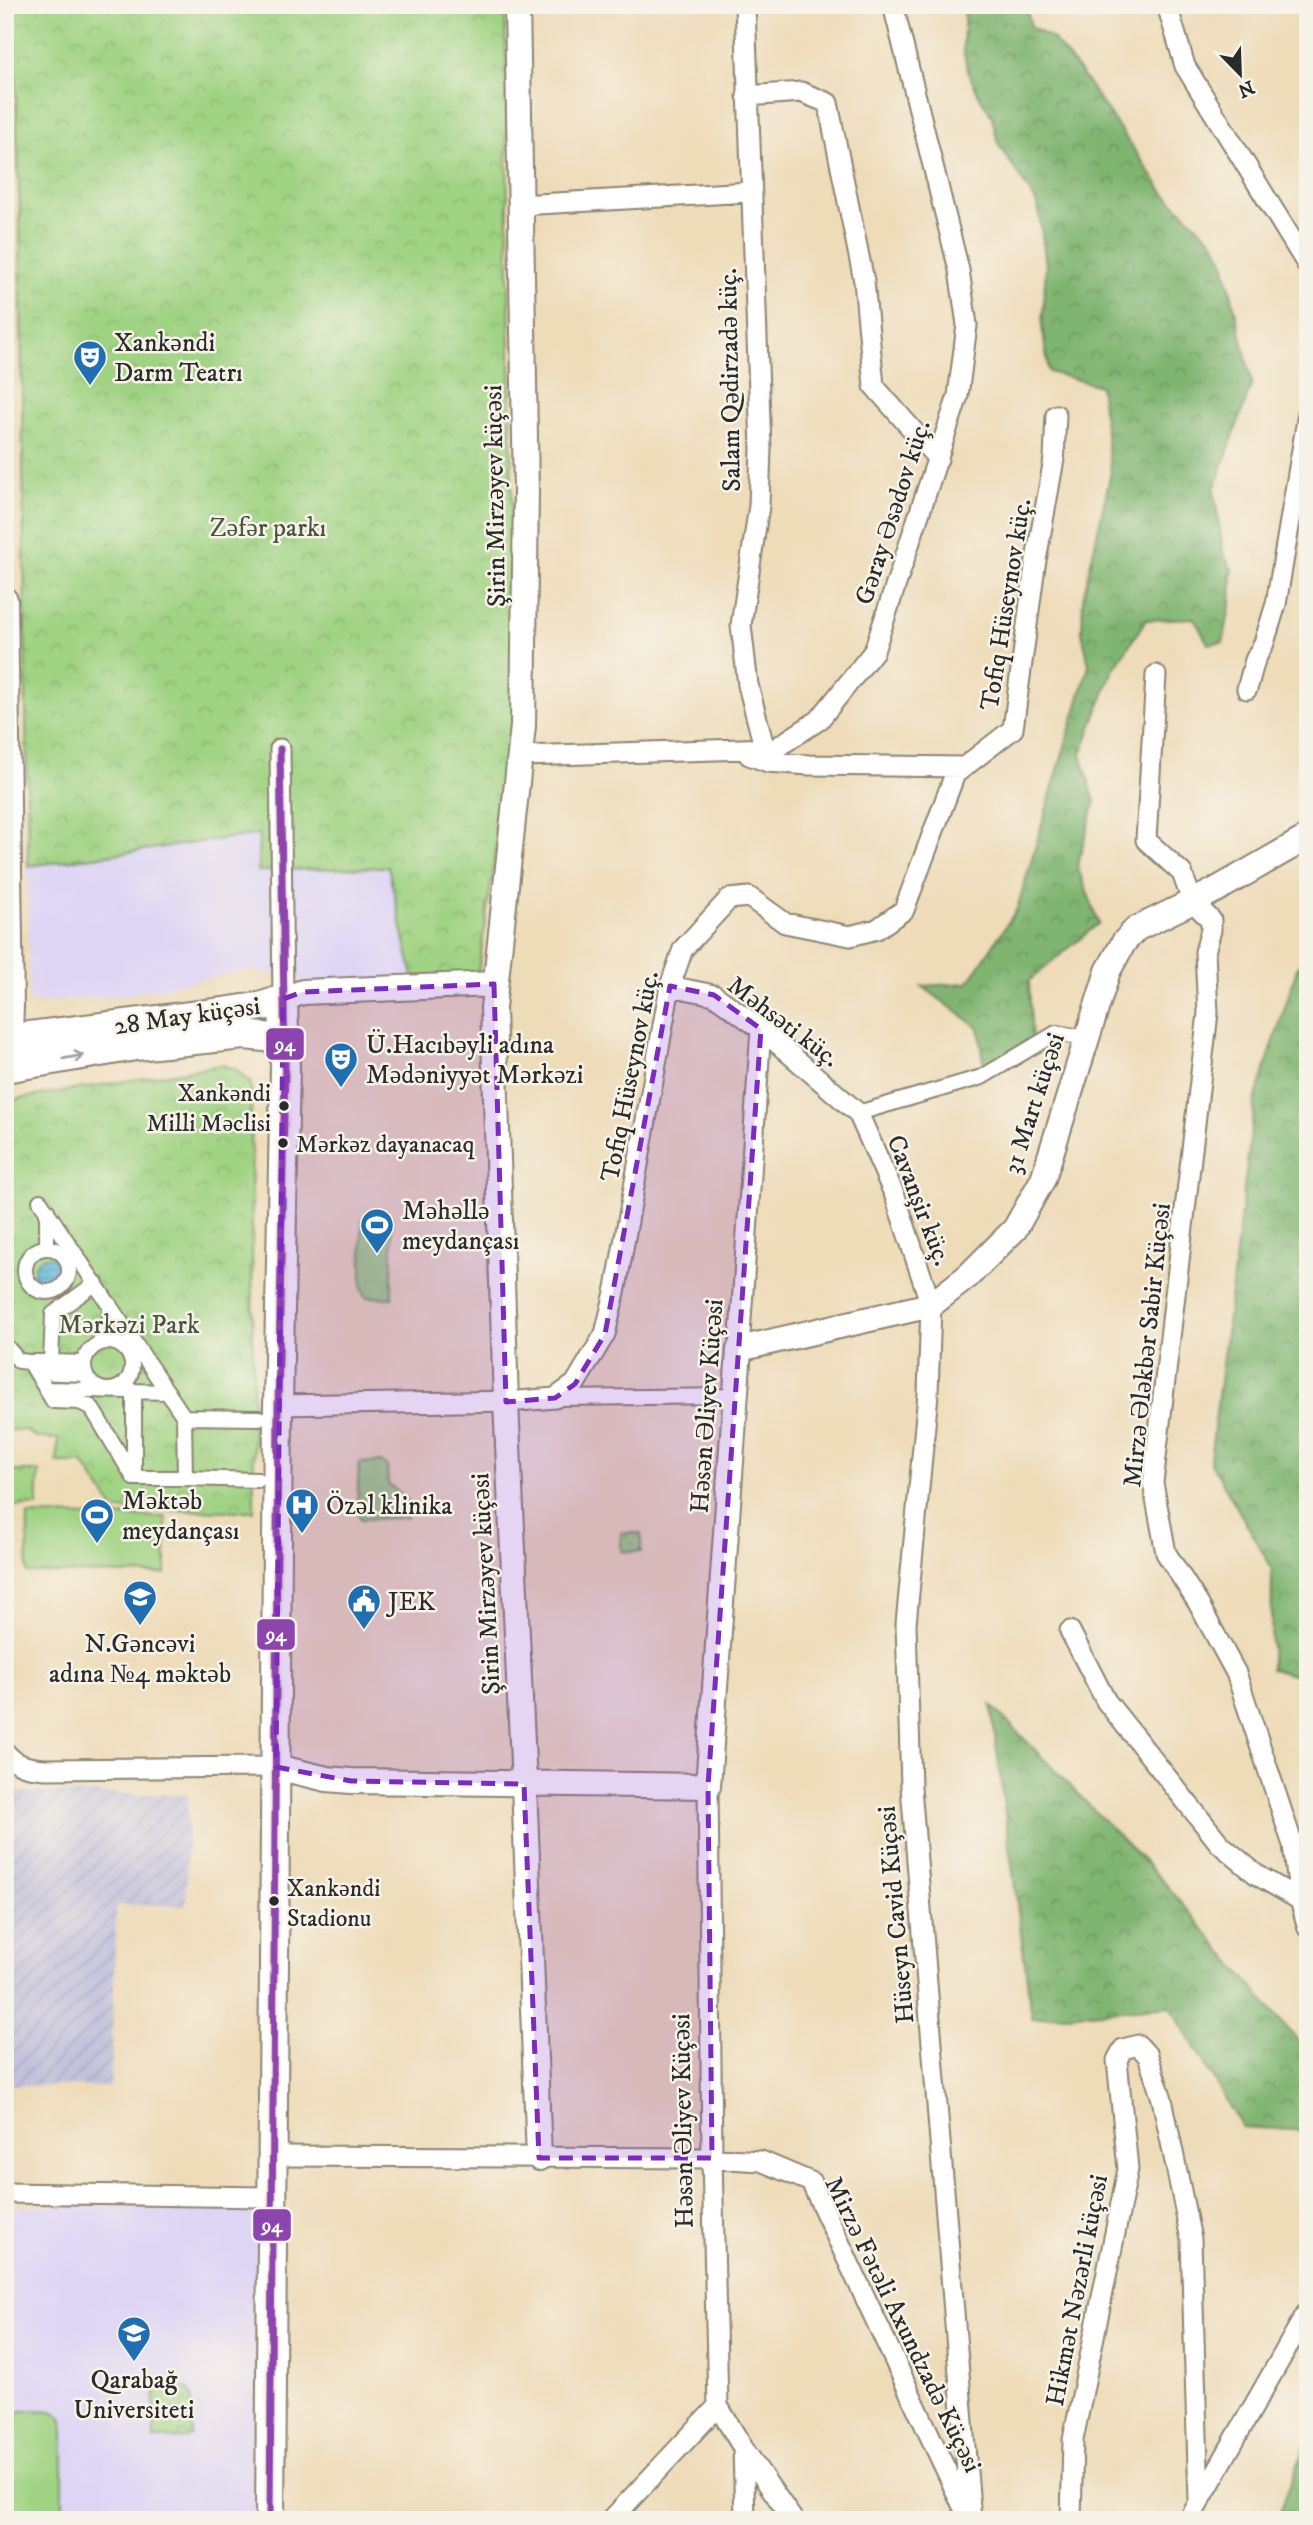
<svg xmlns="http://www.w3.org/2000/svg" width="1313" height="2525" viewBox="0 0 1313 2525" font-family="'IM FELL DW Pica',serif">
<defs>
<pattern id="industrial-furrows" width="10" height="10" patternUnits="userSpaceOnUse" patternTransform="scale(1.75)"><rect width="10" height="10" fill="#c3c1db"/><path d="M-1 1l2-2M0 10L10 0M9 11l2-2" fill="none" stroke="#a8a6bc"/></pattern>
<pattern id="grass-dots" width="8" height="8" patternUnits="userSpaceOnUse" patternTransform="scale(1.75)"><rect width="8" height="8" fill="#a0d383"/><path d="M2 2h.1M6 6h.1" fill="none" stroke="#8ab571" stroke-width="1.8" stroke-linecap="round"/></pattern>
<pattern id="forest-crowns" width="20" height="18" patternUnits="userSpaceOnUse" patternTransform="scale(1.75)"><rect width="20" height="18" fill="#80b571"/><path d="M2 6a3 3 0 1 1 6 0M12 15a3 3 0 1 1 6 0" fill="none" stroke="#69935d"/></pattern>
<pattern id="park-crowns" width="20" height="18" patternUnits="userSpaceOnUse" patternTransform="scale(1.75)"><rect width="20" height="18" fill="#a0d383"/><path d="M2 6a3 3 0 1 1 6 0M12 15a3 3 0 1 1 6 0" fill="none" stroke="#8ab571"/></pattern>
<pattern id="water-rules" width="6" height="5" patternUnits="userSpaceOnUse" patternTransform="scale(1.75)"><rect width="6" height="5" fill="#5db8da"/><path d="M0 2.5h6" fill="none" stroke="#4d96b1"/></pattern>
</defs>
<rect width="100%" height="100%" fill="#f7f3e8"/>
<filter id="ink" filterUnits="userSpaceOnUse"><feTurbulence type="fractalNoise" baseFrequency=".0143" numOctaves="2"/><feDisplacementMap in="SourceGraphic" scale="14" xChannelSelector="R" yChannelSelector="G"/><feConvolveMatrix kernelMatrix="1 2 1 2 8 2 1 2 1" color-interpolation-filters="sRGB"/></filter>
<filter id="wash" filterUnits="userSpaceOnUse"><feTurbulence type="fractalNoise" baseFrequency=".00686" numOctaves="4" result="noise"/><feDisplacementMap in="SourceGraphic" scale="28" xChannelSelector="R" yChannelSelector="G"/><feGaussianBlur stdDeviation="1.57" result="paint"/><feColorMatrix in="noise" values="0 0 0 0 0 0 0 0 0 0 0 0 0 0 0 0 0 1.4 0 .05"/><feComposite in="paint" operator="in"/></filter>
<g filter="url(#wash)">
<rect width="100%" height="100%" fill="#eedcb9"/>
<path fill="#ded5f5" d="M260,834L258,871L388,867L414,981L306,982L250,970L120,996L29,1003L28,866Z
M263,2205L261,2520H5V2207Z"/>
<path fill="url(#industrial-furrows)" d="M5,1792L188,1795L186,1905H116L111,2087L5,2085Z"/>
<path fill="url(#grass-dots)" stroke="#667f57" stroke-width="2" d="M621,1533H641V1552L621,1551Z"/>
<path fill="url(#forest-crowns)" stroke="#56704e" stroke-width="2" d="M965,5H1026L1031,27L1053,39L1081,73L1164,193L1214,242L1223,258L1252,383L1214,490L1223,553L1232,570L1231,602L1223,642L1208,644L1194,618L1146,620L1113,670L1081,754L1095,802L1077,866L1099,923L1029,981L1032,1043L985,1069L979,1028L922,986L968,983L1017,909L1089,665L1082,632L1083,598L1111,472L1100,386L1049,372L1042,326L1046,265L1038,205L998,143L992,116L981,99L969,75L963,50Z
M1308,957V1679L1271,1669L1272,1568L1210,1461L1255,1100L1297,969Z
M991,1705L1163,1881L1308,2053V2131L1242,2127L1170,2006L1032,2018Z
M1308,2437V2520H1277Z"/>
<path fill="url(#park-crowns)" stroke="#667f57" stroke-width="2" d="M13,5H505L515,716L477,980L414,981L388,867L258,871L259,834L28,866L20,219Z
M222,1065L237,1070L251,1084L254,1511L115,1510L83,1463H57L58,1439L37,1438L25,1430H5V1101Z
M5,1471H39L37,1506H5Z
M155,2388H187L192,2395V2435L187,2438L154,2439Z"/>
<path fill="#a0d383" stroke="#667f57" stroke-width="2" d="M367,1216H392V1298L366,1297L362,1288V1221Z
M381,1462L387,1466L388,1484L407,1499V1518L361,1519L357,1510L359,1463Z
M28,1515L166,1517V1574L27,1573Z
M21,2411C36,2411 55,2406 63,2420V2514L60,2520H27L5,2511V2429L12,2414Z"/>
<path fill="url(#water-rules)" stroke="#447282" stroke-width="2" d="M34 1271a14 14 0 1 1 28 0a14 14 0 1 1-28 0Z"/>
</g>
<g filter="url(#ink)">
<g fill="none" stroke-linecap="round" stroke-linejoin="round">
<g stroke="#8c8472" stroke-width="18">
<path id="pedestrian" d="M858,1113L982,1077L1056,1033L1086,1038
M40,1201L184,1417L185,1478L258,1480
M47,1247V1210
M25 1270a22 22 0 1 1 44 0a22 22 0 1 1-44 0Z
M96,1283L53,1314L51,1362H30L53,1401L79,1402L91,1407L134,1478H185
M84 1366a24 24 0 1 1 48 0a24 24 0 1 1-48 0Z
M99,1343L110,1321V1305
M5,1345L19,1361L30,1362
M51,1362L84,1363
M37,1372L85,1374
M47,1389L168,1392
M555,1398L738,1396
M184,1417L259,1418
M134,1477V1391"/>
</g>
<g stroke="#8c8472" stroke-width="23">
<path id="minor" d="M745,5L761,448L759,506L741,625L748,685L765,750
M1167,5L1185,66L1308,266
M747,96L801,92L828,103L864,281L874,386L938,459
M520,205L750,192
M1156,675L1146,840L1182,873L1192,901L1211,920V930L1205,952L1208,1013L1153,1483L1166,1553L1198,1603L1236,1673L1293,1845L1300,1900L1308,1928
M1247,689L1255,660L1264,643L1276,604L1308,414
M280,749L283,999
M749,755L768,762L809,765L964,767
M522,756L776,748L819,720L874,651L958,396L967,325L959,270L893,5
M670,986L714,995L761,1029L858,1113L895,1196L931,1305L928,1394L906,1624L911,1787L971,2520
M739,1349L761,1029
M278,1405L519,1401L555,1398L575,1384L605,1334L616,1288L670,986L683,949L729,899L749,897L785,923L850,936L877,929L904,910L955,774L1013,729L1035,566L1054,459L1056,415
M1070,1631L1106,1701L1220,1844L1257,1875L1300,1900
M5,1752C16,1766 29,1768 46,1769L276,1767
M708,1786L712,2158L718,2406L743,2448L793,2520
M274,2156L712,2158L761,2161L811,2182L967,2515
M5,2193L272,2197
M743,2448L745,2520
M611,2520L718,2406
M1071,2520L1073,2440L1128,2169L1117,2060L1123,2049L1138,2045L1148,2056L1162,2099L1191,2239L1199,2501
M1189,2520L1306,2314"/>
</g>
<g stroke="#8c8472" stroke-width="28">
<path id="tertiary" d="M517,5L526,491L523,726L493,1008L506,1402L524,1784L539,2158
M5,600L11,1007L9,1057
M283,999L303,992L494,984
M276,1767L327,1779L351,1781L708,1786L739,1349L931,1305L968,1276L1015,1229L1043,1179L1108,971L1124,942L1136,929L1216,890L1308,837"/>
</g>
<g stroke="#8c8472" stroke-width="32">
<path id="secondary" d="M5,1039L223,1012L263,1006L283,999L285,1068L278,1405L270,2520
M5,1068L136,1046L244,1035L284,1039"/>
</g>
<use href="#pedestrian" stroke="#fff" stroke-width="14"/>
<use href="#minor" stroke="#fff" stroke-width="19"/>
<use href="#tertiary" stroke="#fff" stroke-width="24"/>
<use href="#secondary" stroke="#fff" stroke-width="28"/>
<g stroke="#f7f3e8" stroke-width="12">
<path id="bus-1" d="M270,2520L278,1405L285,1068L280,749"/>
</g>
<use href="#bus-1" stroke="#8e44ad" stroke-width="7"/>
</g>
<defs><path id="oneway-shaft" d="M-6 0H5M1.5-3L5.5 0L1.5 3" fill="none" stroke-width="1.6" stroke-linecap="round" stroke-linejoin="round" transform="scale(1.75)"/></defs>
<use stroke="#a0a0a0" href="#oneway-shaft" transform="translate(73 1057) rotate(-10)"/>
</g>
<path fill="#7b2cbf" fill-opacity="0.2" stroke="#7b2cbf" stroke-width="5" stroke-dasharray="14 9" stroke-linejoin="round" d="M494,984L506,1402L555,1398L575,1384L605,1334L670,986L714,995L761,1029L708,1786L712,2158H539L524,1784L351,1781L276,1767L283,999L303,992Z"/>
<defs>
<g id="theatre-pin" transform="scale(1.75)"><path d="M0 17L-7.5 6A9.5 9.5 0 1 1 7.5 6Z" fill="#1f6fb2" stroke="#f7f3e8"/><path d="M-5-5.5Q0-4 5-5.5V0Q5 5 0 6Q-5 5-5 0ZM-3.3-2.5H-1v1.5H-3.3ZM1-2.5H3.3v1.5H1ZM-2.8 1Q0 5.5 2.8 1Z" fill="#fff"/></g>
<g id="stadium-pin" transform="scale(1.75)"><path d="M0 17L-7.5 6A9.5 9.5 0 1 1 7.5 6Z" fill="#1f6fb2" stroke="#f7f3e8"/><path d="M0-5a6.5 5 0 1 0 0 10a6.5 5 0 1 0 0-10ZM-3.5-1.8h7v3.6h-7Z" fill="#fff"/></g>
<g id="hospital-pin" transform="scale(1.75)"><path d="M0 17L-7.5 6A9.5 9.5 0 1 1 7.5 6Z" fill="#1f6fb2" stroke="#f7f3e8"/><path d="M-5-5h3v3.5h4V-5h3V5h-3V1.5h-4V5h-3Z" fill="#fff"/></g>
<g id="school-pin" transform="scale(1.75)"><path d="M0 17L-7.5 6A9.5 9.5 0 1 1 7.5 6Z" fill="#1f6fb2" stroke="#f7f3e8"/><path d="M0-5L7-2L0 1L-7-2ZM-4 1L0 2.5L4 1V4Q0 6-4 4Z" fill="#fff"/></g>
<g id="civic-pin" transform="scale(1.75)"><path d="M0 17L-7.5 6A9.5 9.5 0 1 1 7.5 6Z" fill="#1f6fb2" stroke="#f7f3e8"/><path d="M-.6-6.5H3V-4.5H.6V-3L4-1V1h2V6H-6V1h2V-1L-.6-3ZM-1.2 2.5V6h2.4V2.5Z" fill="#fff"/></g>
<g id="university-pin" transform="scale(1.75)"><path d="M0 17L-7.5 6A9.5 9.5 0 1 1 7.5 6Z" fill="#1f6fb2" stroke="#f7f3e8"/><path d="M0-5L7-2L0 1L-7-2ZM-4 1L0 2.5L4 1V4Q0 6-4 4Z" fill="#fff"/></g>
</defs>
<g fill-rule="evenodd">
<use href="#theatre-pin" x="90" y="357"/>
<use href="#theatre-pin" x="341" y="1059"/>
<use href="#stadium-pin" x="377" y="1225"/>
<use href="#hospital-pin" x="302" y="1505"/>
<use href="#stadium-pin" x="97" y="1515"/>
<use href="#school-pin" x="140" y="1597"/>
<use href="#civic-pin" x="364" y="1601"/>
<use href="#university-pin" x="134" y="2333"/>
</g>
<g fill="#2b2b2b" stroke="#f7f3e8" stroke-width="2.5">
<circle cx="284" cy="1106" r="6"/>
<circle cx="283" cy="1143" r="6"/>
<circle cx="274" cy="1901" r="6"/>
</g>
<g text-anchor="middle" stroke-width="5" stroke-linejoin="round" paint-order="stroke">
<g font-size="24" fill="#2b2b2b" stroke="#f7f3e8" text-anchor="start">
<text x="271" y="1101" text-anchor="end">Xankəndi<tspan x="271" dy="30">Milli Məclisi</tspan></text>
<text x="296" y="1152">Mərkəz dayanacaq</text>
<text x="287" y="1896">Xankəndi<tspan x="287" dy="30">Stadionu</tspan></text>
</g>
<g font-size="26" fill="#2b2b2b" stroke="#f7f3e8" text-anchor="start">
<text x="114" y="351">Xankəndi<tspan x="114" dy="30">Darm Teatrı</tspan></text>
<text x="366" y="1053">Ü.Hacıbəyli adına<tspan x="366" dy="30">Mədəniyyət Mərkəzi</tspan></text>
<text x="402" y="1219">Məhəllə<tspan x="402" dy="30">meydançası</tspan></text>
<text x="122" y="1509">Məktəb<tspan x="122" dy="30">meydançası</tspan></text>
<text x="326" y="1514">Özəl klinika</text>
<text x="388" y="1610">JEK</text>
<text x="140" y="1652" text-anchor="middle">N.Gəncəvi<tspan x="140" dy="30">adına №4 məktəb</tspan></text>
<text x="134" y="2388" text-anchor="middle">Qarabağ<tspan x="134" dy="30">Universiteti</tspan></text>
</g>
<g font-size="26" fill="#2b2b2b" stroke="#f7f3e8">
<text transform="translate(729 380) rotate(-91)" y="9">Salam Qədirzadə küç.</text>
<text transform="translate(494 496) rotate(-91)" y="9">Şirin Mirzəyev küçəsi</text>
<text transform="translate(892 512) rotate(-72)" y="9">Gəray Əsədov küç.</text>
<text transform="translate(1005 604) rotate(-81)" y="9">Tofiq Hüseynov küç.</text>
<text transform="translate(187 1015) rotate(-8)" y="9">28 May küçəsi</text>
<text transform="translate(784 1021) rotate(37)" y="9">Məhsəti küç.</text>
<text transform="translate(629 1076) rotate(-79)" y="9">Tofiq Hüseynov küç.</text>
<text transform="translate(1033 1103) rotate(-72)" y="9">31 Mart küçəsi</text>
<text transform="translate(920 1200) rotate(69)" y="9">Cavanşir küç.</text>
<text transform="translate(1146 1345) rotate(-84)" y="9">Mirzə Ələkbər Sabir Küçəsi</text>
<text transform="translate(706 1406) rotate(-86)" y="9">Həsən Əliyev Küçəsi</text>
<text transform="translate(485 1584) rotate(-93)" y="9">Şirin Mirzəyev küçəsi</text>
<text transform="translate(895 1915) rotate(-95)" y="9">Hüseyn Cavid Küçəsi</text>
<text transform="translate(682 2121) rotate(-91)" y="9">Həsən Əliyev Küçəsi</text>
<text transform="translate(1076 2290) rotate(-79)" y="9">Hikmət Nəzərli küçəsi</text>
<text transform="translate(904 2324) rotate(64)" y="9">Mirzə Fətəli Axundzadə Küçəsi</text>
</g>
<g font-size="26" fill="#485541" stroke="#f7f3e8">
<text x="268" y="536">Zəfər parkı</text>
<text x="129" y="1333">Mərkəzi Park</text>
</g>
</g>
<g stroke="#f7f3e8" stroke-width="2.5">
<rect x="265" y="1027" width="40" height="34" rx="7" fill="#8e44ad"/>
<rect x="256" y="1618" width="40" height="33" rx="7" fill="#8e44ad"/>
<rect x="252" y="2208" width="40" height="34" rx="7" fill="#8e44ad"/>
</g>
<g font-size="19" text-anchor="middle" font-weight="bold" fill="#fff">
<text x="285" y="1051">94</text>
<text x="276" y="1641">94</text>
<text x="272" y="2232">94</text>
</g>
<rect width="1313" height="2525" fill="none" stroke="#f7f3e8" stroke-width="28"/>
<g transform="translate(1240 74) rotate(157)" stroke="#f7f3e8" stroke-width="5" paint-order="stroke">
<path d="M0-5L12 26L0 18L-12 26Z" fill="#2b2b2b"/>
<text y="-10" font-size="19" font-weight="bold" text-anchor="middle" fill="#2b2b2b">N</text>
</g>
</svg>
